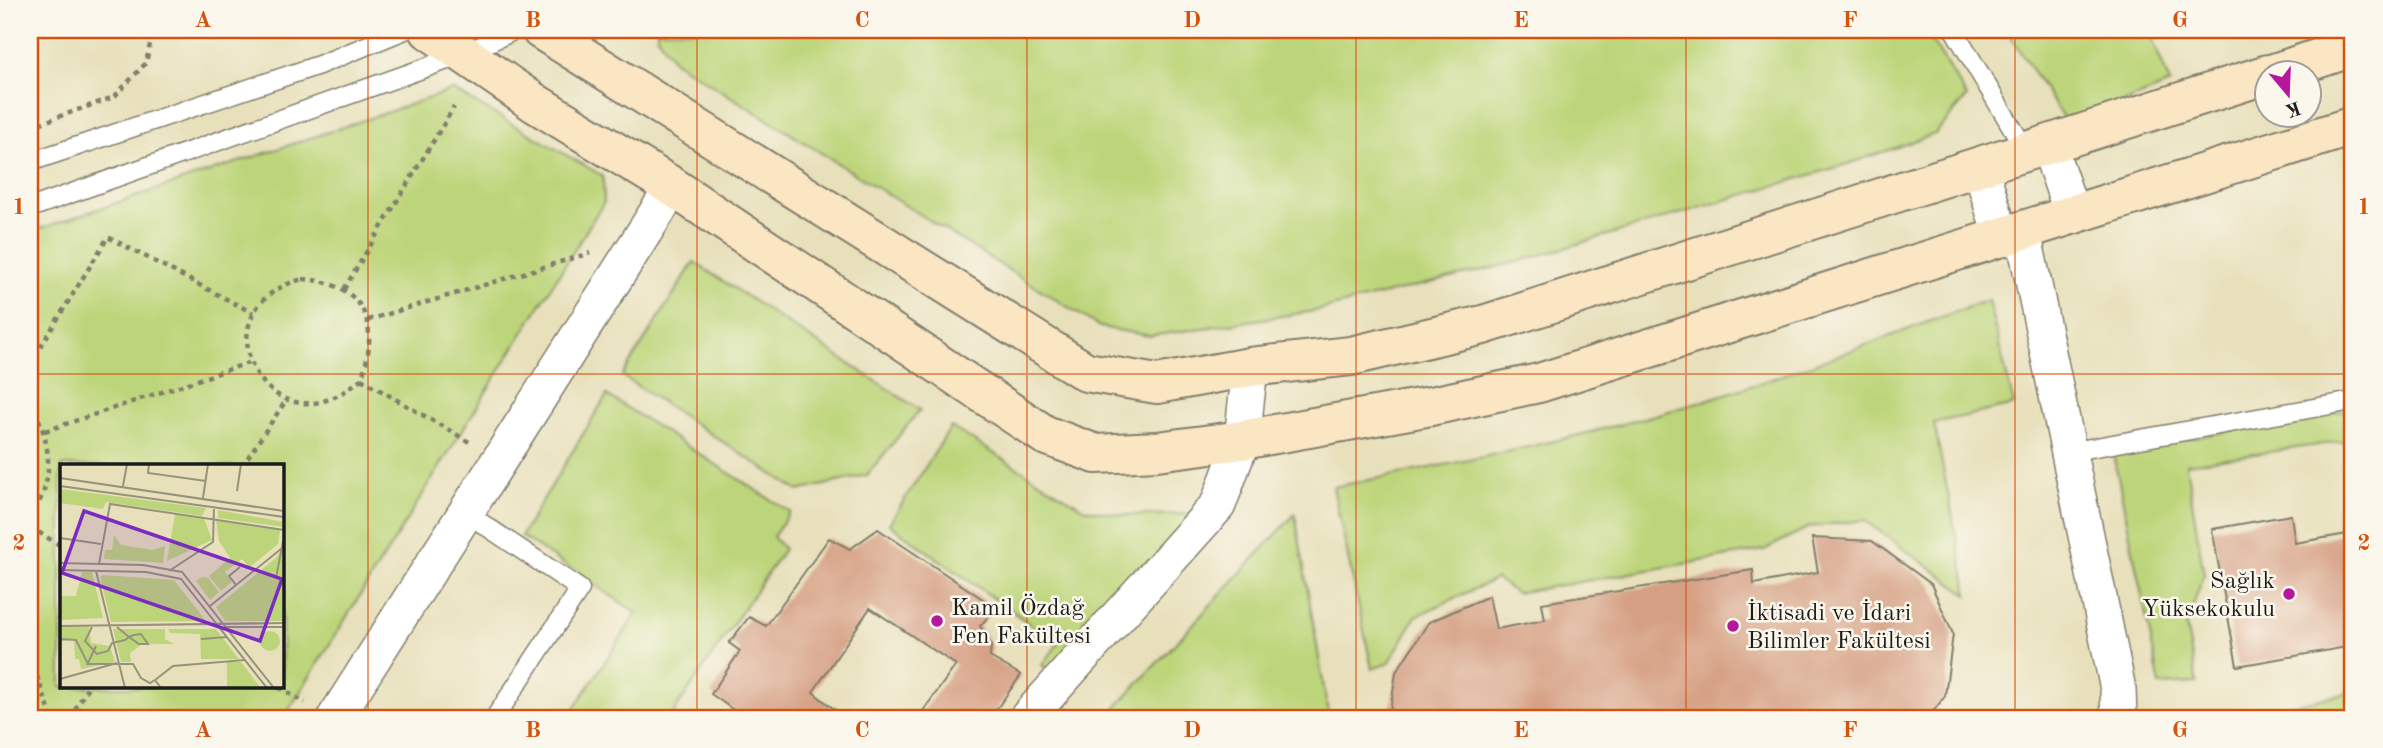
<svg xmlns="http://www.w3.org/2000/svg" width="2383" height="748" viewBox="0 0 2383 748" font-family="'Old Standard TT',serif">
<rect width="100%" height="100%" fill="#fbf7ec"/>
<filter id="ink" filterUnits="userSpaceOnUse"><feTurbulence type="fractalNoise" baseFrequency=".0143" numOctaves="2"/><feDisplacementMap in="SourceGraphic" scale="14" xChannelSelector="R" yChannelSelector="G"/><feConvolveMatrix kernelMatrix="1 2 1 2 8 2 1 2 1" color-interpolation-filters="sRGB"/></filter>
<filter id="wash" filterUnits="userSpaceOnUse"><feTurbulence type="fractalNoise" baseFrequency=".00686" numOctaves="4" result="noise"/><feDisplacementMap in="SourceGraphic" scale="28" xChannelSelector="R" yChannelSelector="G"/><feGaussianBlur stdDeviation="1.57" result="paint"/><feColorMatrix in="noise" values="0 0 0 0 0 0 0 0 0 0 0 0 0 0 0 0 0 1.4 0 .05"/><feComposite in="paint" operator="in"/></filter>
<g filter="url(#wash)">
<rect width="100%" height="100%" fill="#e8e0bb"/>
<path fill="#bdd57a" stroke="#6c784b" stroke-width="2" fill-rule="evenodd" d="M657,30H1925L1967,97L1935,134L1854,162L1517,262L1315,311L1150,336L1100,327L674,61L657,36Z
M2006,30H2149L2170,84L2068,125Z
M453,90L603,176L604,202L284,718H30V232ZM282,466V687H61V466Z
M694,262L920,410L867,475L798,491L622,376Z
M1988,300L2014,405L1934,423L1968,595L1864,520L1809,527L1764,550L1516,593L1496,579L1416,616L1389,663L1372,669L1333,487C1463,462 1593,436 1719,396C1810,368 1899,332 1988,300Z
M607,395L790,512L773,537L784,549L670,718H568L637,613L521,536Z
M2353,409V440L2186,464L2204,575L2186,625L2197,683L2160,685L2113,452Z
M951,427L1085,509L1124,515L1203,514L1060,679L1042,665L1058,644L889,524Z
M1295,514L1329,718H1106Z
M2353,692V718H2230Z"/>
<g id="blocks">
<path fill="#d6a084" d="M2291,515L2295,543L2353,533V646L2237,666L2212,529Z
M878,529L996,608L980,626L991,646L990,657L1021,675L990,718H918L956,665L870,608L813,692L845,718H745L711,694L740,651L729,643L749,617L766,626L829,538L850,549Z
M1812,538L1872,541L1931,584L1953,634L1945,696L1928,718H1389L1396,672L1429,622L1489,596L1496,629L1545,620L1542,603L1753,570L1754,584L1818,572Z"/>
</g>
</g>
<g filter="url(#ink)">
<use href="#blocks" fill-opacity="0" stroke="#827e6c" stroke-width="2"/>
<g fill="none" stroke-linecap="round" stroke-linejoin="round">
<g stroke="#827e6c" stroke-width="21">
<path id="lane" d="M1954,30L2026,151
M30,162L319,65L405,30
M30,208L464,54L515,30
M2068,452L2353,401
M465,512L580,589L496,716"/>
</g>
<g stroke="#827e6c" stroke-width="38">
<path id="street" d="M2048,144L2073,216
M1980,166L2002,239
M2023,232L2118,689L2119,718
M335,718L673,187
M1027,718L1218,505L1242,440L1250,367"/>
</g>
<g stroke="#827e6c" stroke-width="42">
<path id="secondary" d="M429,30L535,103L673,187L1045,435L1096,454L1157,451L1242,440L1431,406L1539,383L2353,126
M541,30L1086,372L1157,384L1250,367L1351,356L1483,325L2268,74
M2271,74L2353,47"/>
</g>
<path stroke="#827e6c" stroke-width="4.5" stroke-dasharray="5 5" stroke-linecap="butt" d="M30,127L114,97L146,63L153,30
M303,279C365,283 381,325 361,379C351,387 341,395 329,399C255,428 202,304 303,279Z
M344,289L454,107
M368,320L590,253
M30,364L108,237L253,313
M361,379L471,443
M30,401C50,437 58,481 30,516
M45,431L251,362
M242,466L287,399
M30,527L61,546
M30,657L52,718
M279,687L305,703
M70,718L88,687"/>
<use href="#lane" stroke="#fff" stroke-width="18"/>
<use href="#street" stroke="#fff" stroke-width="35"/>
<use href="#secondary" stroke="#fbe6c4" stroke-width="38"/>
</g>
</g>
<path fill="none" stroke="#d4530e" stroke-width="2" stroke-opacity="0.55" d="M368,30V718M697,30V718M1027,30V718M1356,30V718M1686,30V718M2015,30V718M30,374H2353"/>
<g fill="#b5179e" stroke="#fbf7ec" stroke-width="2.5">
<circle cx="2289" cy="594" r="7"/>
<circle cx="937" cy="621" r="7"/>
<circle cx="1733" cy="626" r="7"/>
</g>
<g text-anchor="middle" stroke-width="5" stroke-linejoin="round" paint-order="stroke">
<g font-size="24" fill="#1c1c1c" stroke="#fbf7ec" text-anchor="start">
<text x="2275" y="588" text-anchor="end">Sağlık<tspan x="2275" dy="28">Yüksekokulu</tspan></text>
<text x="951" y="615">Kamil Özdağ<tspan x="951" dy="28">Fen Fakültesi</tspan></text>
<text x="1747" y="620">İktisadi ve İdari<tspan x="1747" dy="28">Bilimler Fakültesi</tspan></text>
</g>
</g>
<g transform="translate(60 464)">
<rect width="224" height="224" fill="#e8e0bb"/>
<path d="M0,25L146,44L142,52L46,38L43,45L0,39ZM158,46L224,58V63L158,54ZM115,50L144,54L152,76L107,97ZM156,56L220,66L218,80L185,107L188,102L182,95L165,108L172,118L161,127L149,112L170,94L159,77ZM54,71L61,81L93,86L105,82L103,99L44,95L45,86H52ZM224,82V157H165L156,143L217,93ZM22,108H32L43,154L0,156V132H16ZM43,111L114,116L146,157L51,158L40,113ZM142,113L148,114L159,128L150,136L136,117ZM0,162H29L31,179L50,182L55,198L21,205L19,195H15L14,175L0,178ZM53,165H105V175L114,180H82L70,189L71,198H61ZM108,165H156L179,195H141L140,170L110,169ZM200 177a10 10 0 1 1 20 0a10 10 0 1 1-20 0ZM167,198H181L201,224H167Z" fill="#bdd57a"/>
<path fill="none" stroke="#96927b" stroke-width="2" d="M89,0L88,9L146,17M0,14L224,47M0,22L224,53M63,22L67,0M177,27L181,0M143,34L148,0M0,74L41,80M0,99L83,101L122,108L214,224M39,100L50,40L224,66M0,106L86,108L121,115L207,224M36,107L65,224M109,107L153,78L154,43M216,114L224,72M176,121L169,112L180,103M150,142L221,85M0,162L224,159M32,163L25,177L37,190L48,187L52,179L65,176L69,173L74,171L81,170L88,180H79L69,173L57,163M164,163H224M0,175L16,176L28,200H73L81,214L90,219L95,216L101,224M141,175L167,173M27,201L36,182M0,215L57,199M95,216L113,202L185,196"/>
<path fill="#7b2cbf" fill-opacity="0.15" stroke="#7b2cbf" stroke-width="3.5" d="M24,47L222,115L200,177L2,109Z"/>
<rect width="224" height="224" fill="none" stroke="#1c1c1c" stroke-width="3.5"/>
</g>
<rect width="2383" height="748" fill="none" stroke="#fbf7ec" stroke-width="77"/>
<g transform="translate(2288 94) rotate(161)"><circle r="33" fill="#fbf7ec" stroke="#a29f99" stroke-width="2"/>
<path d="M0-5L12 26L0 18L-12 26Z" fill="#b5179e"/>
<text y="-10" font-size="19" font-weight="bold" text-anchor="middle" fill="#1c1c1c">K</text>
</g>
<rect x="38" y="38" width="2306" height="672" fill="none" stroke="#d4530e" stroke-width="2.5"/>
<g font-size="23" text-anchor="middle" font-weight="bold" fill="#d4530e">
<text x="203" y="27">A</text>
<text x="533" y="27">B</text>
<text x="862" y="27">C</text>
<text x="1192" y="27">D</text>
<text x="1521" y="27">E</text>
<text x="1850" y="27">F</text>
<text x="2180" y="27">G</text>
<text x="19" y="214">1</text>
<text x="2364" y="214">1</text>
<text x="19" y="550">2</text>
<text x="2364" y="550">2</text>
<text x="203" y="737">A</text>
<text x="533" y="737">B</text>
<text x="862" y="737">C</text>
<text x="1192" y="737">D</text>
<text x="1521" y="737">E</text>
<text x="1850" y="737">F</text>
<text x="2180" y="737">G</text>
</g>
</svg>
